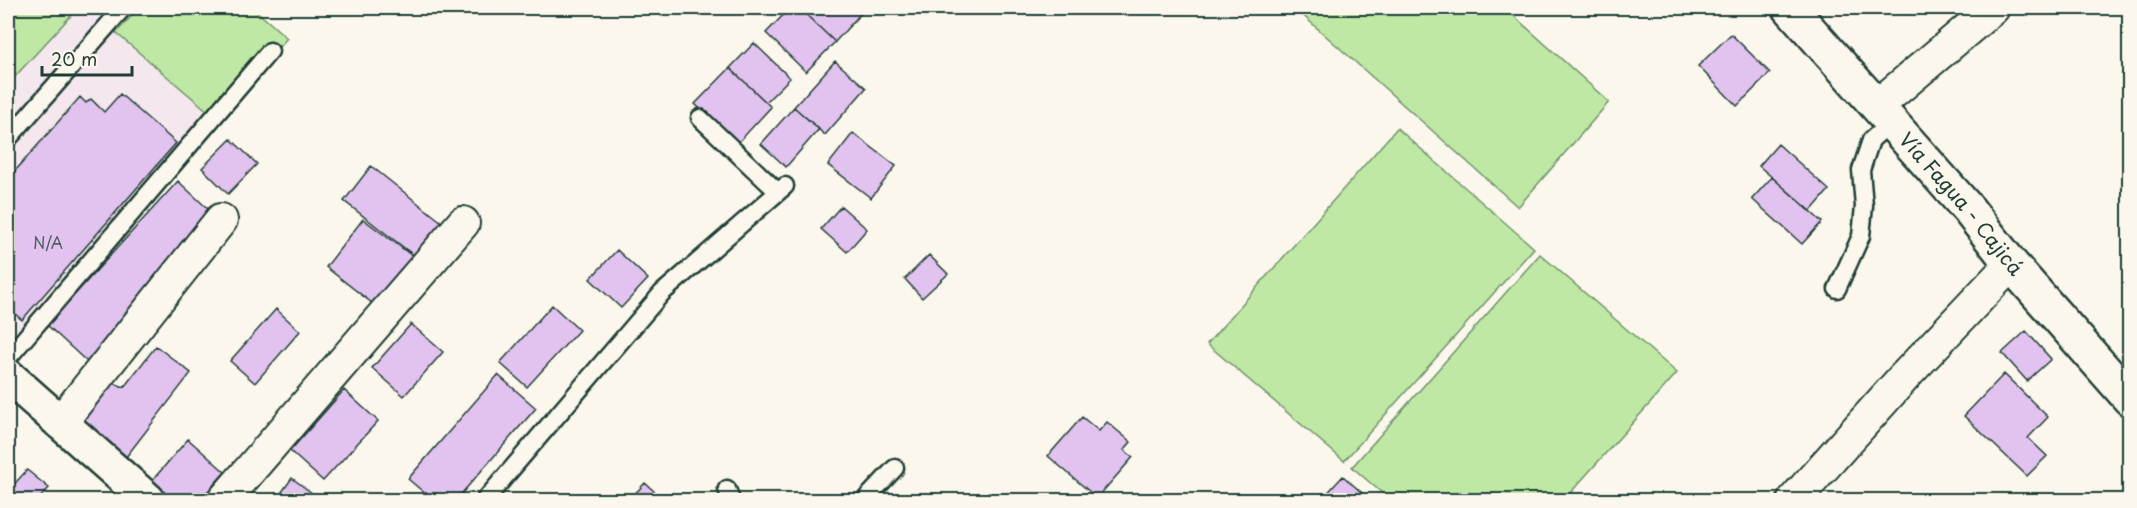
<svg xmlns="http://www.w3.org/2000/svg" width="2137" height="508" viewBox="0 0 2137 508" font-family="'Playpen Sans',sans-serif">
<rect width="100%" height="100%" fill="#fbf7ec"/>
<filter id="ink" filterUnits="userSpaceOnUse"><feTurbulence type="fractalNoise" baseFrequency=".0167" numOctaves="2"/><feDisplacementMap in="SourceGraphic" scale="12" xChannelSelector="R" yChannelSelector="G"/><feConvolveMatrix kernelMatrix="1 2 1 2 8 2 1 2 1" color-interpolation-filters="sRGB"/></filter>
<g filter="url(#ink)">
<path fill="#f4e7ed" d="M8,8H253L287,38L8,359Z"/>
<path fill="#bfe8a4" stroke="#6f926c" stroke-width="1.5" d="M8,8H78L8,84Z
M139,8H253L287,38L216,118L116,33Z
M1301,8H1505L1609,102L1518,207L1298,11Z
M1397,128L1534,248L1344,461L1207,344Z
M1540,254L1677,373L1564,500H1390L1352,467Z"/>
<path fill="#e2c3f0" stroke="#1f3d34" stroke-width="1.5" d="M790,8H799L835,42L806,72L766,33Z
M799,8H859L863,11L835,42Z
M1731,34L1770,73L1737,106L1698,66Z
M754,43L790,78L766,102L730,68Z
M835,61L866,88L825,135L794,107Z
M730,68L771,107L737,144L695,104Z
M120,94L176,143L22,320L8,308V179L80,97L86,103L91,99L104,112Z
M794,107L819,129L786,167L761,144Z
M853,133L896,166L871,198L828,165Z
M231,139L257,164L228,194L202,168Z
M1778,144L1829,190L1811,211L1759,166Z
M371,166L443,223L416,257L344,201Z
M1772,177L1822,222L1802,244L1752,199Z
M178,181L220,220L99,373L47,325Z
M841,206L867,229L847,252L821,229Z
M363,219L415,258L377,307L326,267Z
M617,250L648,279L621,308L590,279Z
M929,255L948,274L922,298L905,279Z
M552,305L579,330L527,387L500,363Z
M276,309L300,331L255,383L230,361Z
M411,324L443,352L404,396L372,368Z
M2026,331L2051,359L2027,381L2002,353Z
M156,346L191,373L126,457L80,421L111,382L124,387Z
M2004,374L2048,417L2028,438L2047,456L2027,476L1964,416Z
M498,375L536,408L456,500H433L408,479Z
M344,390L378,421L323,481L290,451Z
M1082,417L1099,431L1107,422L1131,442L1124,450L1133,457L1097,498L1048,456Z
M188,439L225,472L200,500H169L150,483Z
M27,470L49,488L38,500H8V491Z
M1343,476L1370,500H1321Z
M292,478L321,500H276Z
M645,483L664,500H629Z"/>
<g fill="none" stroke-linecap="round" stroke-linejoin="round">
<g stroke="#1f3d34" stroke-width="21">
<path id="service" d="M700,118L778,192
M8,139L123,8
M1837,289L1861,236L1864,206L1861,170L1871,140L1891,122
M8,358L270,51
M727,489L731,500
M485,500L662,293L785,186
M865,500L895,468"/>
</g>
<g stroke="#1f3d34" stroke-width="36">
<path id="minor" d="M1877,106L1993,8
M60,423L221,220
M224,500L463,223
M1794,500L1905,376L2011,264"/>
</g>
<g stroke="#1f3d34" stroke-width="38">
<g id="tertiary">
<path id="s1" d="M1790,8L1968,209L2011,264L2130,399"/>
<path d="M8,376L148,500"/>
</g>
</g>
<use href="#service" stroke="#fbf7ec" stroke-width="16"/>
<use href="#minor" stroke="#fbf7ec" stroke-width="32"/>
<use href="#tertiary" stroke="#fbf7ec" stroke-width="33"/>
</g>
</g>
<g text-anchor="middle" stroke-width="4.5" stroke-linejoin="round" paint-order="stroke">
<g font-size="16" fill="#505e63">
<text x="48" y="249">N/A</text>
</g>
<g font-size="20" fill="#1f3d34" stroke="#fbf7ec">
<text dy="7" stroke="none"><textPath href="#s1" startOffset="260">Vía Fagua - Cajicá</textPath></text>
</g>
</g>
<rect width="2137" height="508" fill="none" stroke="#fbf7ec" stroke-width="30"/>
<rect x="15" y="15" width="2107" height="478" fill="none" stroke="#1f3d34" stroke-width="2" filter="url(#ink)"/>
<path d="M42 66v9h90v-9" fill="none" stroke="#1f3d34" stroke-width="3"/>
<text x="51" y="66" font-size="18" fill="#1f3d34" stroke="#fbf7ec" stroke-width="4.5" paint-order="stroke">20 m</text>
</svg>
